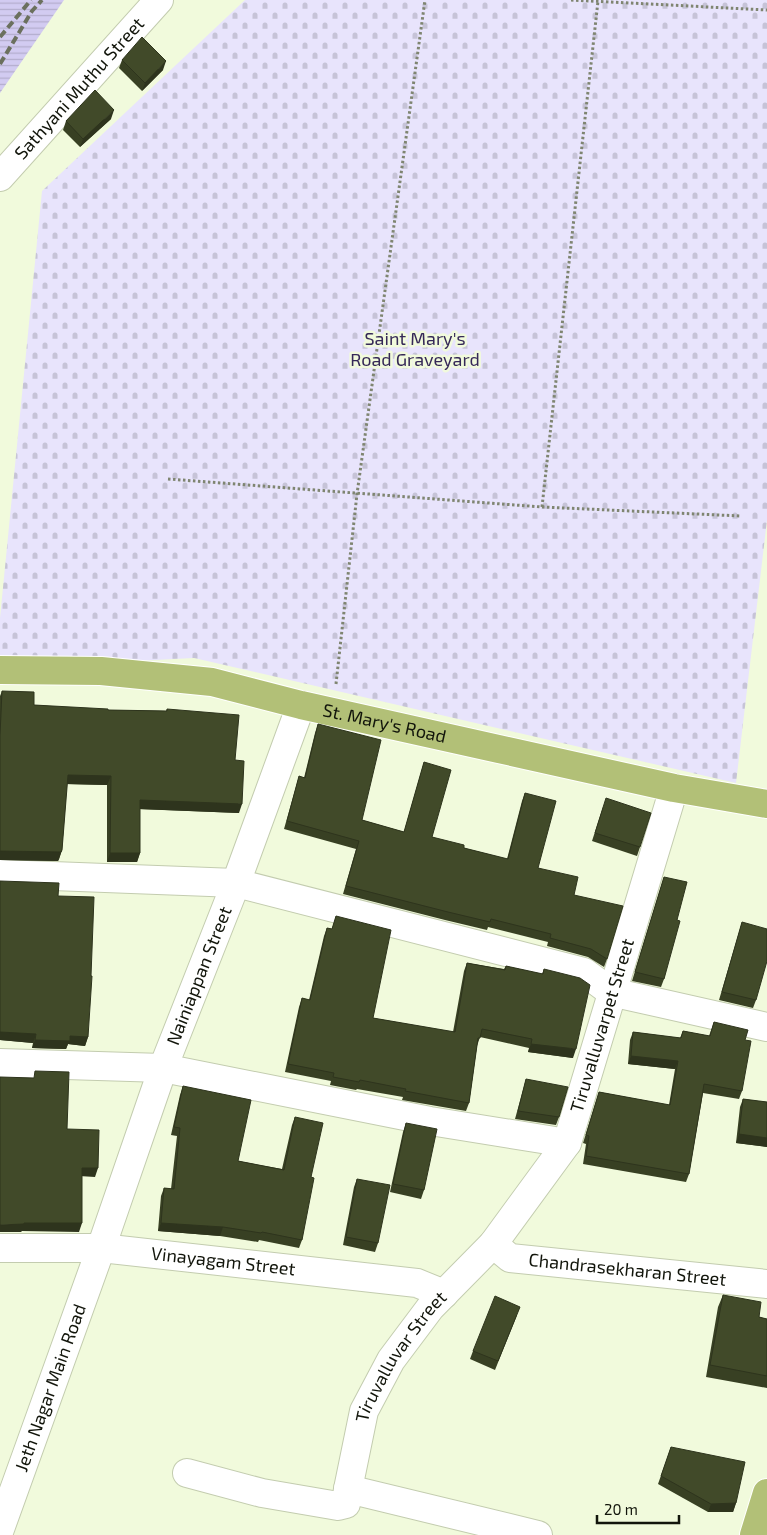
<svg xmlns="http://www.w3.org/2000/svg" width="767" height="1535" viewBox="0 0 767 1535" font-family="'Exo 2',sans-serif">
<defs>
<pattern id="cemetery-stones" width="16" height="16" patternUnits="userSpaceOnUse" patternTransform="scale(1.25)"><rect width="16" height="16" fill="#e8e4fc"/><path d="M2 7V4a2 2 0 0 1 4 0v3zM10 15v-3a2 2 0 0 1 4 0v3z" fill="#c6c3d7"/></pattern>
<pattern id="water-rules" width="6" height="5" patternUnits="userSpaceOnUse" patternTransform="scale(1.25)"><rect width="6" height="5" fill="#d2cbf1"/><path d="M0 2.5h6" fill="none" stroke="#b3adcd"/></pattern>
</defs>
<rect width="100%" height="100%" fill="#f1fadc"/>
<path fill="url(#cemetery-stones)" d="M245,0H767V520L736,783L194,658L0,668V618L42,191Z"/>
<path fill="url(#water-rules)" d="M0,0H64L0,93Z"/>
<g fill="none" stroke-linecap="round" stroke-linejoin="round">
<g stroke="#c3ccaf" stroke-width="30">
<g id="minor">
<path id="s1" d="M0,177L159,0"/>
<path d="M0,874L236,883L584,972L611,992L767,1027"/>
<path d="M0,1063L163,1068L430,1121L567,1143"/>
<path id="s2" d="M493,1244L510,1258L767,1284"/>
<path id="s3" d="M0,1248H101L417,1283L444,1294"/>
<path d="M187,1473L262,1493L338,1506L346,1504L348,1489L538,1535"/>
<path id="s4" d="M348,1489L364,1411L391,1360L430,1308L493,1244L567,1143L674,788"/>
<path id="s5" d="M0,1529L101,1248L163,1068L236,883L301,705"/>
</g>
</g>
<g stroke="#fff" stroke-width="30">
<g id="major">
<path id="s6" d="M0,670L101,671L212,682L301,705L674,788L767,804"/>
<path d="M754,1535L767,1493"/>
</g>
</g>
<path stroke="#7f8571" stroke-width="3" stroke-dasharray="2.5 2.5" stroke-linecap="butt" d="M571,0L767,10
M168,479L542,507L741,516
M542,507L598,1
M336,684L357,494L425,0"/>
<use href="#minor" stroke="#fff" stroke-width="28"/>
<use href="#major" stroke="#b2c077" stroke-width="28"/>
<path stroke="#6b705e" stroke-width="4" stroke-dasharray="8 4" stroke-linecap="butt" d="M0,37L31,0
M0,64L32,11L42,0"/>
</g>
<path fill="#384023" d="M122,60L163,70L142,91L119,68Z
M111,119L80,147L63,130L66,121Z
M2,691L34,705L108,710L166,711L167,709L235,760L239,813L140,809V853L137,862H107V785L67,784L62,850L59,859L58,861L0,860V696Z
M318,724L362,820L404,832L424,762L432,837L464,848L507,859L522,801L525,793L538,868L574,895L607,959L604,967L588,957L547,946L548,942L488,927L487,930L445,920L343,894L356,849L284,829L299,776L304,778L315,733Z
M603,807L640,847L637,856L592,841Z
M664,877L677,920L664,979L661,987L632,981Z
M0,881L58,896L88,1037L85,1046L68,1044L66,1049L32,1048L33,1043L0,1040Z
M336,916L373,1018L453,1032L464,971L467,963L504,969L506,966L542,974L544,969L573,1058L528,1052L529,1048L480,1037L477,1046L469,1103L466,1111L402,1100L403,1097L357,1089L356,1090L330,1085L331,1081L285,1072L299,1007L302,998L309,1000L324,936L327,928L332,929Z
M742,922L756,1000L753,1008L719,1000Z
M714,1022L745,1040L742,1091L739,1099L703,1093L689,1174L686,1182L583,1164L586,1144L583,1143L599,1092L669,1105L675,1069L628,1064L630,1040L633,1032L680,1038L683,1031L709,1036Z
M526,1079L559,1117L556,1125L515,1119Z
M183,1086L238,1161L282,1169L292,1125L295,1117L311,1177L302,1240L299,1248L259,1240L258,1242L220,1236L158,1231L161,1196L164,1188L171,1189L177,1136L171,1135L180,1095Z
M743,1099L767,1102V1147L736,1143L740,1107Z
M406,1123L424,1190L421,1199L390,1192L403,1132Z
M357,1179L378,1243L375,1252L343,1245L354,1187Z
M723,1295L759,1317L767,1319V1388L706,1377L718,1307Z
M517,1315L495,1370L470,1359L473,1351Z
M671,1447L736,1503L733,1512H708L658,1484Z"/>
<path fill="#2e341d" d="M166,61L163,70L142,91L145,83Z
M114,110L111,119L80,147L83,139Z
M68,775L111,776L107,785L65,784Z
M140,800L242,804L239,813L137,809Z
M62,850L59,859L58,861L0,860V851Z
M110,853H140L137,862H107Z
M0,1032L36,1034L33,1043L0,1040Z
M70,1036L88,1037L85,1046L68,1044L66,1049L32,1048L35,1040Z
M531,1044L576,1049L573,1058L528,1052Z
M631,1056L678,1061L675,1069L628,1064Z
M739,1134L767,1138V1147L736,1143Z
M82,1168H98L95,1177L79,1176Z
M24,1223H82L79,1232L22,1231L21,1232H0V1225Z
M161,1223L223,1227L220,1236L158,1231Z
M736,1503L733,1512H708L711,1504Z"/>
<path fill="#414a29" stroke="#2e341d" d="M142,37L166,61L145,83L122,60Z
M95,90L114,110L83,139L66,121Z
M2,691L34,692V705L108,709V710L167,711V709L239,715L235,760L244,761L242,804L140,800V853H110L111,776L68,775L62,850L61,852L0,851V735Z
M318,724L381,740L362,820L404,832L424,762L451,770L432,837L464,845V848L508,859L525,793L556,801L538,868L578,877L574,895L623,906L607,959L591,949L550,938L551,934L491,919L490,922L448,912L346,886L359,841L287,821L299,776L305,778Z
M606,798L651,813L640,847L595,833Z
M664,877L687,882L677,920L680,921L664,979L635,972Z
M0,881L59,883L58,896L94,897L91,976H92L88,1037L70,1036V1041L35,1040L36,1034L0,1032Z
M336,916L391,930L373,1018L455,1032L467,963L505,970L506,966L543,974L544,969L580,978L590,985L576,1049L531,1044L532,1039L482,1029L480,1038H478L469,1103L405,1091L406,1089L360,1080L359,1082L333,1077L334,1073L288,1064L302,998L310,1000L327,928L332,929Z
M742,922L767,929V961L756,1000L722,992Z
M714,1022L748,1030L745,1040L751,1041L742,1091L704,1084L689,1174L586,1156L589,1136L586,1135L599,1092L670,1105L678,1061L631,1056L633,1032L681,1038L683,1031L710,1036Z
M35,1071L69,1072L67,1129L99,1130L98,1168H82V1223H24V1224L0,1225V1077L34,1078Z
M526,1079L568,1087L559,1117L518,1111Z
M183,1086L251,1100L238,1161L284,1170L295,1117L323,1123L311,1177L314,1178L302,1240L262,1232L261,1233L223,1227L161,1223L164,1188L174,1189L180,1128L174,1127Z
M743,1099L767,1102V1138L739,1134Z
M406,1123L437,1129L424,1190L393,1184Z
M357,1179L390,1185L378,1243L346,1237Z
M723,1295L761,1302L759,1317L767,1319V1376L710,1365Z
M495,1296L520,1307L498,1361L473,1351Z
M671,1447L745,1462L736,1503L711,1504L661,1476Z"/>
<g text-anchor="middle" stroke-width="5" stroke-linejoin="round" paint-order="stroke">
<g font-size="18" fill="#12150b" stroke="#f1fadc">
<text dy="6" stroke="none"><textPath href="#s1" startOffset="119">Sathyani Muthu Street</textPath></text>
<text dy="6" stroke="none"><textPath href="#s6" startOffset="390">St. Mary's Road</textPath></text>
<text dy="6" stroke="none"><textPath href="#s5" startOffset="588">Nainiappan Street</textPath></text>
<text dy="6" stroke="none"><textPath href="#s4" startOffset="540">Tiruvalluvarpet Street</textPath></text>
<text dy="6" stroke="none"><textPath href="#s3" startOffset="224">Vinayagam Street</textPath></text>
<text dy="6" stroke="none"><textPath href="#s2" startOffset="140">Chandrasekharan Street</textPath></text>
<text dy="6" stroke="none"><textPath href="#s4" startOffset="145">Tiruvalluvar Street</textPath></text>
<text dy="6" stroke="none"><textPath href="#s5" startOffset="150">Jeth Nagar Main Road</textPath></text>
</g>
<g font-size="18" fill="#352857" stroke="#f1fadc">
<text x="415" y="345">Saint Mary's<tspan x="415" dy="21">Road Graveyard</tspan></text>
</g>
</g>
<path d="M597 1515v8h82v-8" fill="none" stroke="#12150b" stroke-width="2.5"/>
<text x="604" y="1515" font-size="15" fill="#12150b" stroke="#f1fadc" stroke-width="4" paint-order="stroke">20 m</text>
</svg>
